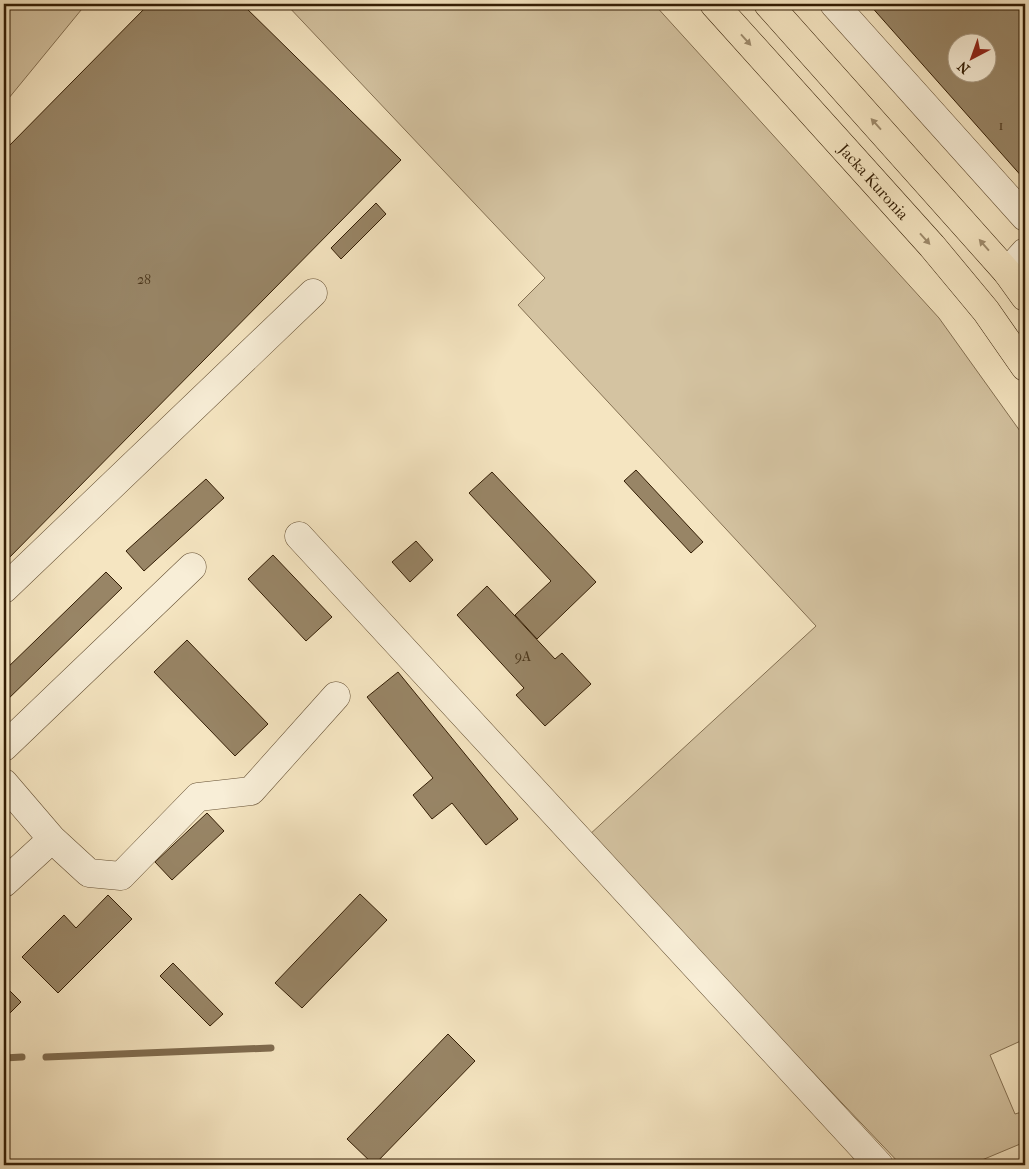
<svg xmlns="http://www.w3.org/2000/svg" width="1029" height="1169" viewBox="0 0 1029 1169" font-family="'IM FELL French Canon',serif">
<rect width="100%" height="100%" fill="#f5e5c1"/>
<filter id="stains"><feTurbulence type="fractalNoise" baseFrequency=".004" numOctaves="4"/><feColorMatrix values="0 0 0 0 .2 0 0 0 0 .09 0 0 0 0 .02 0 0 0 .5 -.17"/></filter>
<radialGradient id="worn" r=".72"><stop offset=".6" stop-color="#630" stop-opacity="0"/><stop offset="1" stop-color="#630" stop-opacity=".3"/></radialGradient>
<path fill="#d4c3a1" stroke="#847052" d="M4,4H86L4,104Z
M286,4H654L939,318L1025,438V1039L990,1055L1015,1114L1025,1111V1142L970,1165H901L588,836L816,626L518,305L545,278Z"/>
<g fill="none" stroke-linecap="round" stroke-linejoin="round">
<path stroke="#806c4f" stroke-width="7" d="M46,1057L271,1048
M4,1058L22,1057"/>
</g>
<path fill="#988566" stroke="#331d04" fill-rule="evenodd" d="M149,4H242L401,160L4,563V151Z
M869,4H1025V178L1024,179ZM956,42H986V72H956Z
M376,203L386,214L341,259L331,248Z
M636,470L703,542L691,553L624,481Z
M492,472L596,582L537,639L515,615L551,581L469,493Z
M206,479L224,498L144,571L126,551Z
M416,541L433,560L410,582L392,562Z
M273,555L332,617L306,641L248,579Z
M106,572L122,588L4,703V671Z
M487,586L555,659L562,653L591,684L545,726L516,695L524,688L457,615Z
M187,640L268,724L235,756L154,672Z
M398,672L518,819L486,845L452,803L432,819L413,795L433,778L367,697Z
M207,813L224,831L172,880L155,862Z
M360,894L387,920L302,1008L275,983Z
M108,895L132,919L58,993L22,957L64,915L76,928Z
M173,963L223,1014L210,1026L160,976Z
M4,985L21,1002L4,1019Z
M448,1034L475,1061L374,1165L347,1139Z"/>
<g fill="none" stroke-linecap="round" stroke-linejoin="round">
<g stroke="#644f33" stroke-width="29">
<path id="minor" d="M834,4L1025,217
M1007,272L1025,252
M299,536L879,1165
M4,589L313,293
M4,747L192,567
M4,783L52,839L89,873L121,876L198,797L251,791L336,696
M4,883L52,839"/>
</g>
<g stroke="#331d04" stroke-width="29">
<g id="major">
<path id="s1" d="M714,4L932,246L986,311L1025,367"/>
<path d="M768,4L1007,272L1025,297"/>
</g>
</g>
<use href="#minor" stroke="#f8eed7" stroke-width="28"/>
<use href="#major" stroke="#f5e5c1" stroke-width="28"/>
</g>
<defs><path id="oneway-solid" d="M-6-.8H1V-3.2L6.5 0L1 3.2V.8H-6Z" transform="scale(1.25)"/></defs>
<g fill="#9e8b6c">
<use href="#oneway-solid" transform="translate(746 40) rotate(48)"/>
<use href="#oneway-solid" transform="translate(876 124) rotate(-132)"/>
<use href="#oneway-solid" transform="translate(925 239) rotate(48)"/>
<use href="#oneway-solid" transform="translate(984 245) rotate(-131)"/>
</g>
<g text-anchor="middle" stroke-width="4" stroke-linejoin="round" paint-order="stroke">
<g font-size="14" fill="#4c371c">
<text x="1001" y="130">1</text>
<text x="144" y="284">28</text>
<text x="523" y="661">9A</text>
</g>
<g font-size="16" fill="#331d04" stroke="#f8eed7">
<text dy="6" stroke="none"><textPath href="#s1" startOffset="239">Jacka Kuronia</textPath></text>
</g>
</g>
<rect width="1029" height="1169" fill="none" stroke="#f5e5c1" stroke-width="20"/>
<rect x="5" y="5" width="1019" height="1159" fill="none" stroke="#331d04" stroke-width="2.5"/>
<rect x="10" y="10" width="1009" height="1149" fill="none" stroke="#331d04"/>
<g transform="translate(972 58) rotate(221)"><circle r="24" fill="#f8eed7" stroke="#a99a83"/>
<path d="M0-4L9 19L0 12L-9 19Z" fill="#8f2418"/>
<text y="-8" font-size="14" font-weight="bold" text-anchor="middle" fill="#331d04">N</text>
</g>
<rect width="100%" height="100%" filter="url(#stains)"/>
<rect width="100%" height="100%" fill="url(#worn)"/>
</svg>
